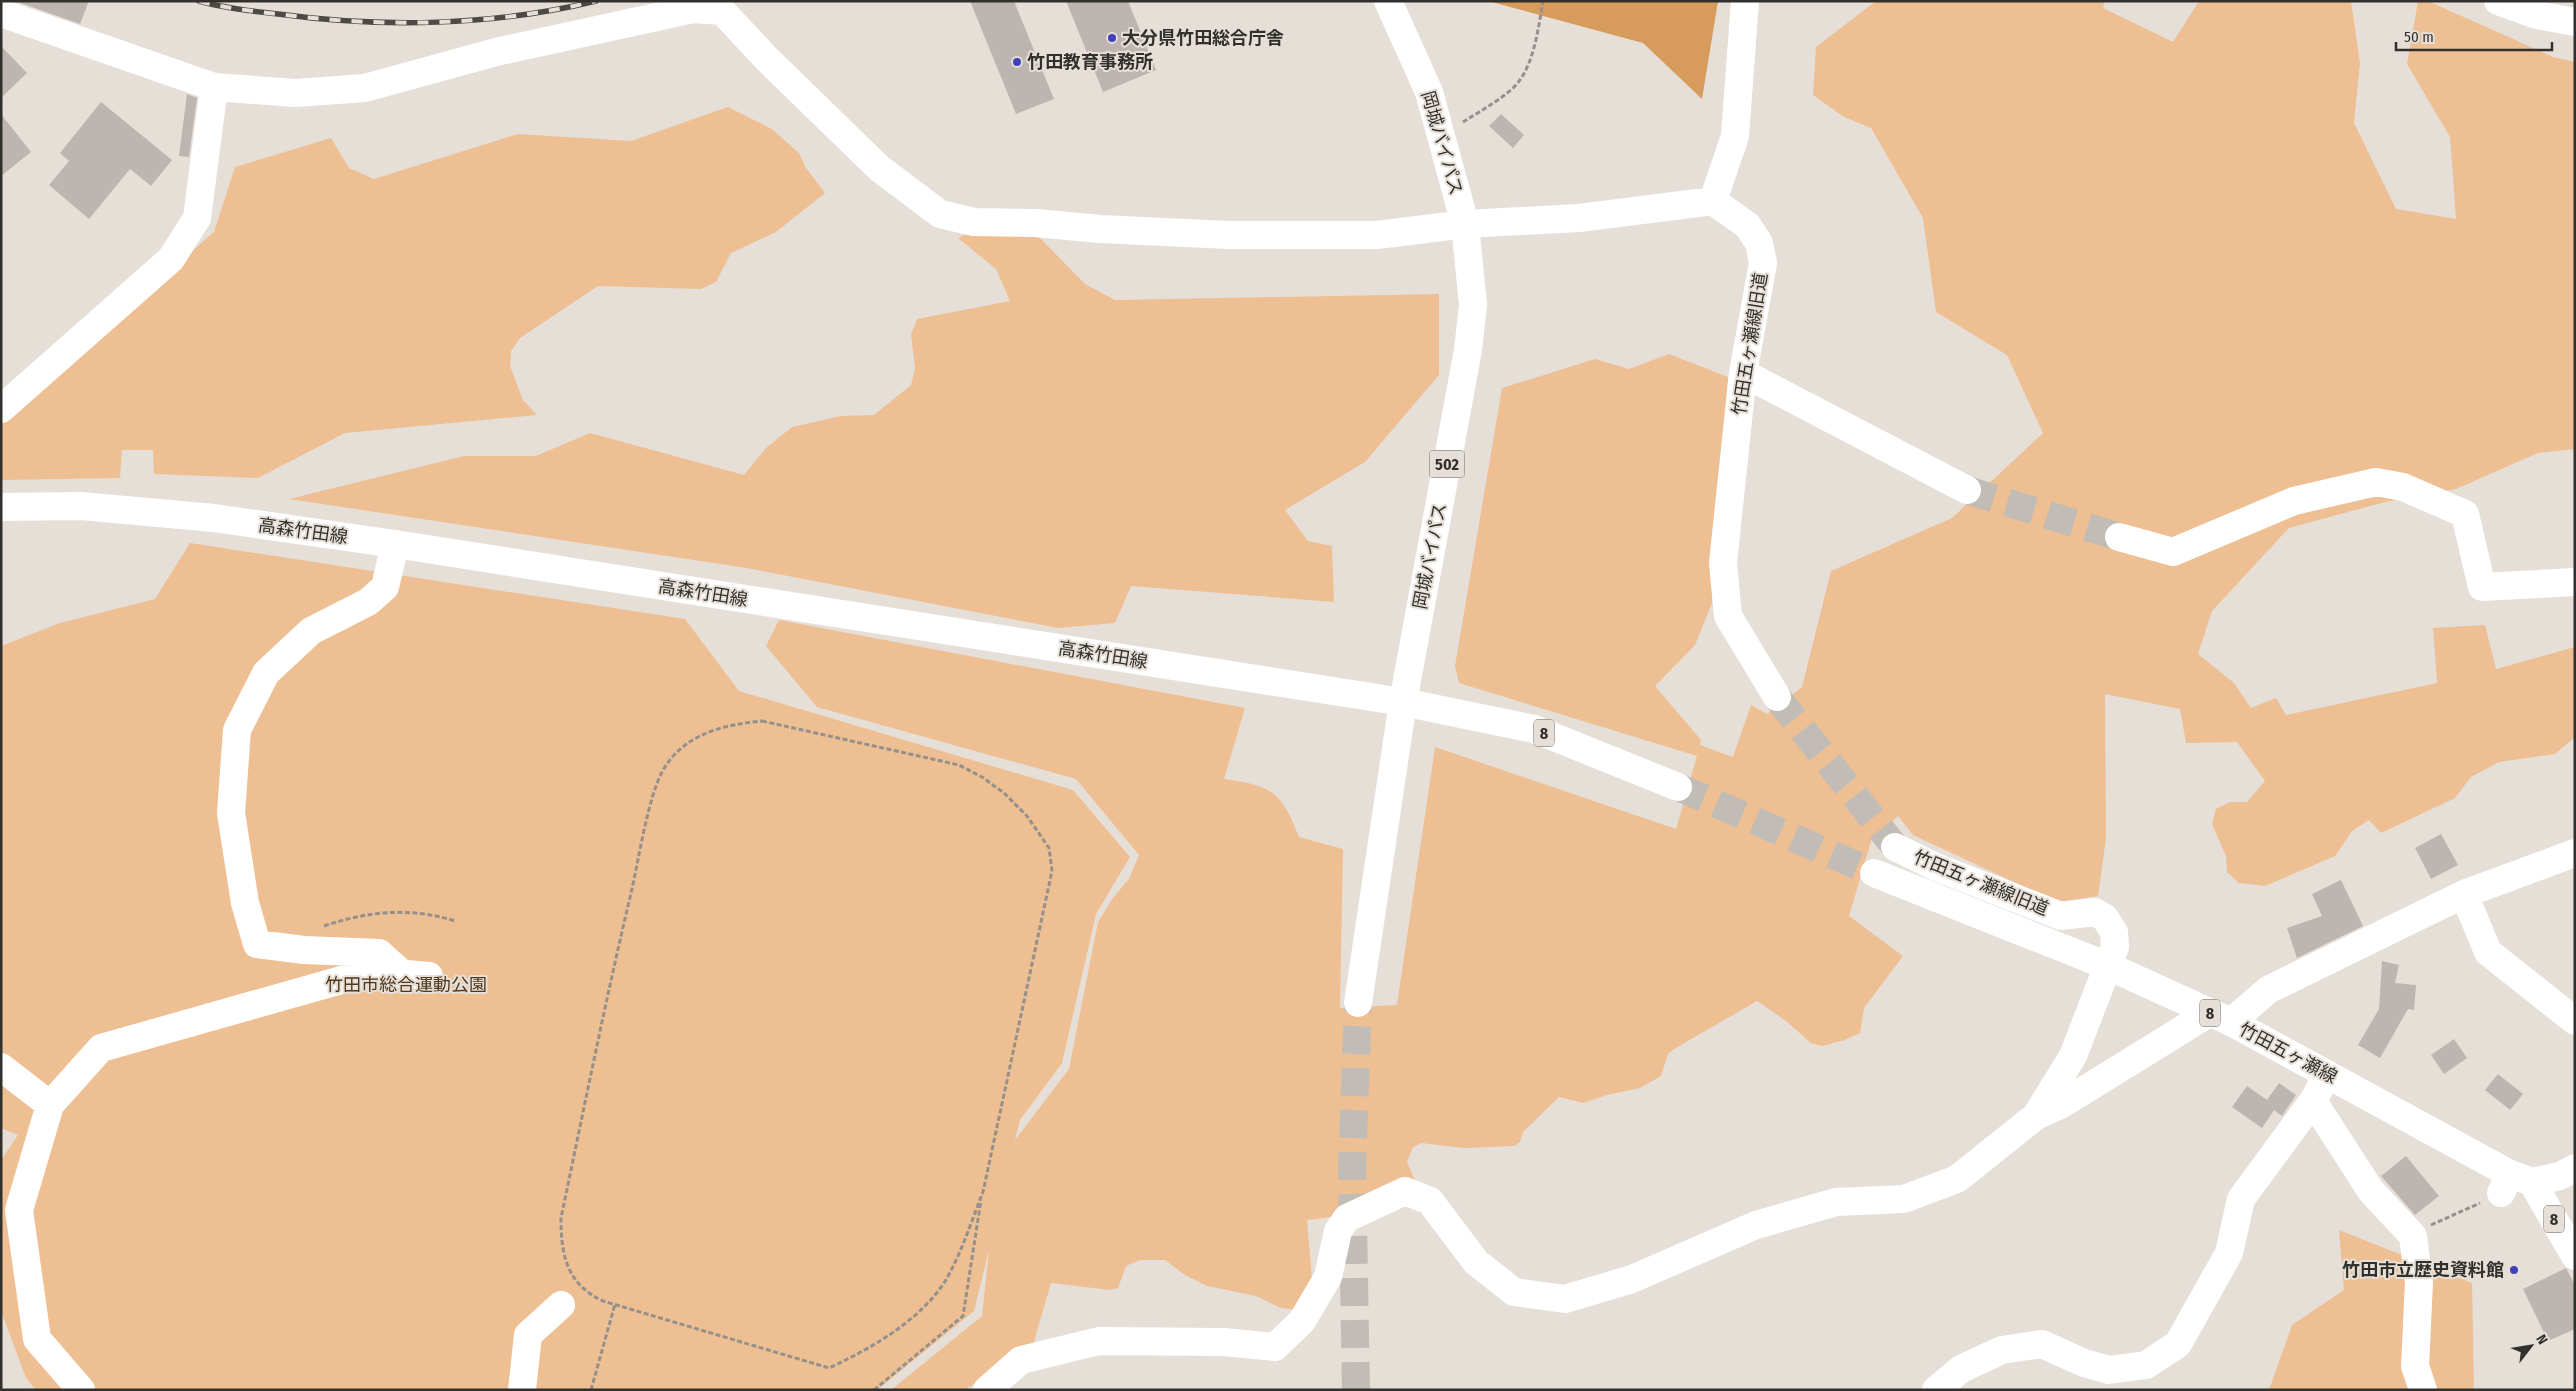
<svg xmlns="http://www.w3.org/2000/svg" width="2576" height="1391" viewBox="0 0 2576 1391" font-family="'Fira Sans Condensed','Noto Sans JP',sans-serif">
<rect width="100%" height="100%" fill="#e6dfd8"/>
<path fill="#edbf92" d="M1876,1H2105L2103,8L2173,42L2199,1H2351L2360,63L2354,123L2396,209L2456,219L2450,137L2407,64L2418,1H2428L2553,57L2575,62V449L2538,453L2456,489L2385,502L2289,528L2212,611L2198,654L2234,683L2251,708L2276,698L2286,715L2437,683L2433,628L2485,625L2496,669L2575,647V737L2555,754L2499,762L2471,777L2455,798L2381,833L2369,820L2352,831L2335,856L2265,886L2239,883L2227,872L2226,856L2212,824L2216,809L2230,802H2247L2265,781L2237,742L2186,743L2180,709L2105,694L2106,838L2098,896L2057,902L1913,835L1898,816L1872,838L1849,916L1903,956L1864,1008L1860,1033L1845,1040L1822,1046L1811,1043L1786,1021L1757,1001L1674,1049L1668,1054L1661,1076L1640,1088L1607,1095L1583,1103L1559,1097L1523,1132L1520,1142L1514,1146L1464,1148L1421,1143L1413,1147L1407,1162L1420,1192L1356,1214L1307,1220L1313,1290L1298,1310L1281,1308L1256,1296L1207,1286L1185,1275L1165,1260H1140L1126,1266L1118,1288L1110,1290L1051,1283L1033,1345L1013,1361L964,1390H891L982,1316L989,1250L974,1311L877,1390H36L26,1378L1,1311V1160L18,1135L1,1128V646L60,623L155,599L190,543L685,619L739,691L1073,790L1130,857L1096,914L1062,1063L1020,1120L1015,1140L1069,1069L1098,922L1113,898L1129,879L1139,855L1076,779L817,707L766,646L779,620L1245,708L1224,779C1271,786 1281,790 1299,837L1343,849L1340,1008L1397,1005L1435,747L1676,829L1697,756L1459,683L1455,666L1502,388L1595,359L1629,369L1669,354L1728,377L1712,603L1695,645L1655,686L1701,740L1700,745L1733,757L1751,705L1767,714L1802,687L1831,571L1952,518L2043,433L2007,355L1936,312L1923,218L1871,128L1844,117L1813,95L1816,47Z
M728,107L772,129L799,153L806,168L825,193L776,232L731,253L716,282L701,289L598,286L520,338L511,351L510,366L523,400L537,415L345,433L258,478L154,474L153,450H122L120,478L1,480V417L214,232L235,167L331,138L349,168L374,179L518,134L631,141Z
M972,231L1025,233L1040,238L1085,284L1115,300L1439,294V375L1365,462L1285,510L1308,541L1332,546L1334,602L1131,586L1115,623L1058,628L747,568L289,499L464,456H536L590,433L744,475L766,448L792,427L841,416L874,415L911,385L915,368L911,335L917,319L1010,301L996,269L958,238Z
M2339,1230L2472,1283L2474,1390H2269L2292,1325L2344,1290Z"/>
<path fill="#d79b5b" d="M1488,1H1718L1702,99L1643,43Z"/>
<path fill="#bdb6b0" d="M15,1H89L80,24Z
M970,1H1014L1054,99L1016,114Z
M1066,1H1128L1156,70L1103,92Z
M1,46L27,73L1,98Z
M187,94L197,98L189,157L179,156Z
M101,102L172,160L151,186L130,169L89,219L49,185L69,161L60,153Z
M1,114L31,152L1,176Z
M1501,114L1524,135L1513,148L1489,126Z
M2441,834L2458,865L2431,879L2415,848Z
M2341,880L2363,926L2297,958L2287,928L2322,916L2312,894Z
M2382,961L2399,965L2395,983L2416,985L2414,1010L2408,1009L2380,1058L2358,1045L2379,1009Z
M2454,1039L2467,1058L2444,1074L2431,1055Z
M2498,1074L2523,1094L2510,1110L2485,1090Z
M2279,1083L2296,1095L2282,1116L2274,1110L2262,1128L2232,1107L2247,1086L2267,1100Z
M2406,1156L2439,1196L2415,1215L2381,1176Z
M2566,1268L2575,1285V1329L2548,1341L2523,1289Z"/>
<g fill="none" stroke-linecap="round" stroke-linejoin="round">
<path stroke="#c2bcb6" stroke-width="28" stroke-dasharray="28 14" stroke-linecap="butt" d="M1967,490L2119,537
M1777,697L1895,847"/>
<path stroke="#c2bcb6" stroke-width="28" stroke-dasharray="28 14" stroke-linecap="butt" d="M1678,787L1874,873"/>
<path stroke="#c2bcb6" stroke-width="28" stroke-dasharray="28 14" stroke-linecap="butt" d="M1356,1390L1352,1165L1358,1003"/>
<path stroke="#95908b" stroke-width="3" stroke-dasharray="5 2.5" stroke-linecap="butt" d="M1463,122C1479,112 1497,102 1512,89C1534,69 1538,29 1543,1
M762,721L959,765L982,777L1004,793L1027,816L1049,848L1052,871L983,1192C971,1222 961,1255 944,1283C918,1322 870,1349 829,1368L603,1301C566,1284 561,1254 561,1218C584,1108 606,998 632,889C639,857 648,799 662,772C683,734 722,725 762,721Z
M324,926C368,911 411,907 455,921
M2431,1225L2480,1203
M591,1390L615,1304
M874,1390L963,1316L981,1200"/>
<path stroke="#fff" stroke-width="28" d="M1,13L214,87L295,93L365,88L496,52L693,9L722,11L767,59L879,168L940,214L974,222L1035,223L1100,229L1229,235H1377L1465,224L1579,218L1713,201
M1713,201L1748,226L1759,243L1763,263L1743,373L1723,563L1728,616L1777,697
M1713,201L1735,136L1745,1
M1743,373L1967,490
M1,409L171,259L197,218L214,87
M2119,537L2173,552L2294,501L2376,482L2403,487L2465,514L2482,587L2575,582
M395,544L385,587L368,602L311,631L266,673L237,730L231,813L245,903L257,944L304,950L379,953L398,970
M1895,847L1936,867L2061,916L2095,912L2105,918L2114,932L2115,947L2073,1056L2036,1116
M2464,894L2488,952L2575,1021
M2231,1022L2268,990L2464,894L2575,853
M1,1067L50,1105
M2321,1086L2313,1101L2371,1191L2413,1236L2419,1283L2415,1366L2423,1390
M2532,1182L2560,1176L2575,1168
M2501,1193L2510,1174
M81,1390L37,1339L19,1210L50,1105L101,1048L373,971L429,976
M522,1390L528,1335L561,1305
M987,1390L1021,1360L1099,1341L1224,1342L1275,1347L1302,1321L1328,1277L1338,1231L1347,1218L1405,1191L1430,1201L1476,1262L1514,1292L1565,1299L1632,1279L1756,1225L1836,1202L1904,1199L1957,1179L2036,1116L2062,1104L2209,1013
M1936,1390L1961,1369L2002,1350L2042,1344L2084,1363L2109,1370L2146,1365L2178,1344L2229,1253L2241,1199L2313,1101"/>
<path stroke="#fff" stroke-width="28" d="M2498,1L2537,15L2575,22
M1,507L81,506L214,518L395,544L1403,702L1534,729L1678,787
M1874,873L2108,966L2231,1022L2510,1174L2532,1182L2575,1256"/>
<path stroke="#fff" stroke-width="28" d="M1358,1003L1403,702L1468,350L1473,305L1465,224L1429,92L1388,1"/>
<g stroke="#4d4a46" stroke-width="5.5">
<path id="rail" d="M199,1C224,8 251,11 278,14C382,28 493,26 596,1"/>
</g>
<use href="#rail" stroke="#e6dfd8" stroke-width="4" stroke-dasharray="11" stroke-linecap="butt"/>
</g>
<g fill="#4242b8" stroke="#e6dfd8" stroke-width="2">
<circle cx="1112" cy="38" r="5"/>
<circle cx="1017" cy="62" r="5"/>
<circle cx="2514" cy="1270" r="5"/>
</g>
<g text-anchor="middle" stroke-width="4" stroke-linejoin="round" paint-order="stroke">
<g fill="#e6dfd8" stroke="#686460" stroke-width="1">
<rect x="1429.5" y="450.5" width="35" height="27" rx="4"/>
<rect x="1534" y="719.5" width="20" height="27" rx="4"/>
<rect x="2200" y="999.5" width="20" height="27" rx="4"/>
<rect x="2544" y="1205.5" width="20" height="27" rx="4"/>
</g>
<g font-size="16" font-weight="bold" fill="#32302d">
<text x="1447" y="470">502</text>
<text x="1544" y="739">8</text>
<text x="2210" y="1019">8</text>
<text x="2554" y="1225">8</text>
</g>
<g font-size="18" font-weight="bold" fill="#32302d" stroke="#e6dfd8" text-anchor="start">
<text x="1122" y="44">大分県竹田総合庁舎</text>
<text x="1027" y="68">竹田教育事務所</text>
<text x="2504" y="1276" text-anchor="end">竹田市立歴史資料館</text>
</g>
<g font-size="18" fill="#32302d" stroke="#e6dfd8">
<text transform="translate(1442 143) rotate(74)" y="6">岡城バイパス</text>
<text transform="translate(1750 344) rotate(-81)" y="6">竹田五ヶ瀬線旧道</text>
<text transform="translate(303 531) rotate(8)" y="6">高森竹田線</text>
<text transform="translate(1430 556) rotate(-79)" y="6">岡城バイパス</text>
<text transform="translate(703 593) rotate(9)" y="6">高森竹田線</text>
<text transform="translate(1103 655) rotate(9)" y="6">高森竹田線</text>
<text transform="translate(1981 883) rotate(22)" y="6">竹田五ヶ瀬線旧道</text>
<text transform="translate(2288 1053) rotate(28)" y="6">竹田五ヶ瀬線</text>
</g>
<g font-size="18" fill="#51371b" stroke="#e6dfd8">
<text x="406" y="991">竹田市総合運動公園</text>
</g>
</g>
<rect width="2576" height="1391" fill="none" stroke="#32302d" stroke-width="5"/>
<g transform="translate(2531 1346) rotate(59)" stroke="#e6dfd8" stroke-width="4" paint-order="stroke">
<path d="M0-4L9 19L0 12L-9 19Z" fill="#32302d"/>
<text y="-8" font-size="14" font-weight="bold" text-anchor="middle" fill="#32302d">N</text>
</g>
<path d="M2396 42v8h156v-8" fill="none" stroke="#32302d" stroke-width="2.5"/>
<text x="2404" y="42" font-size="15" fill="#32302d" stroke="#e6dfd8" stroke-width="4" paint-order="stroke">50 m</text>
</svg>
